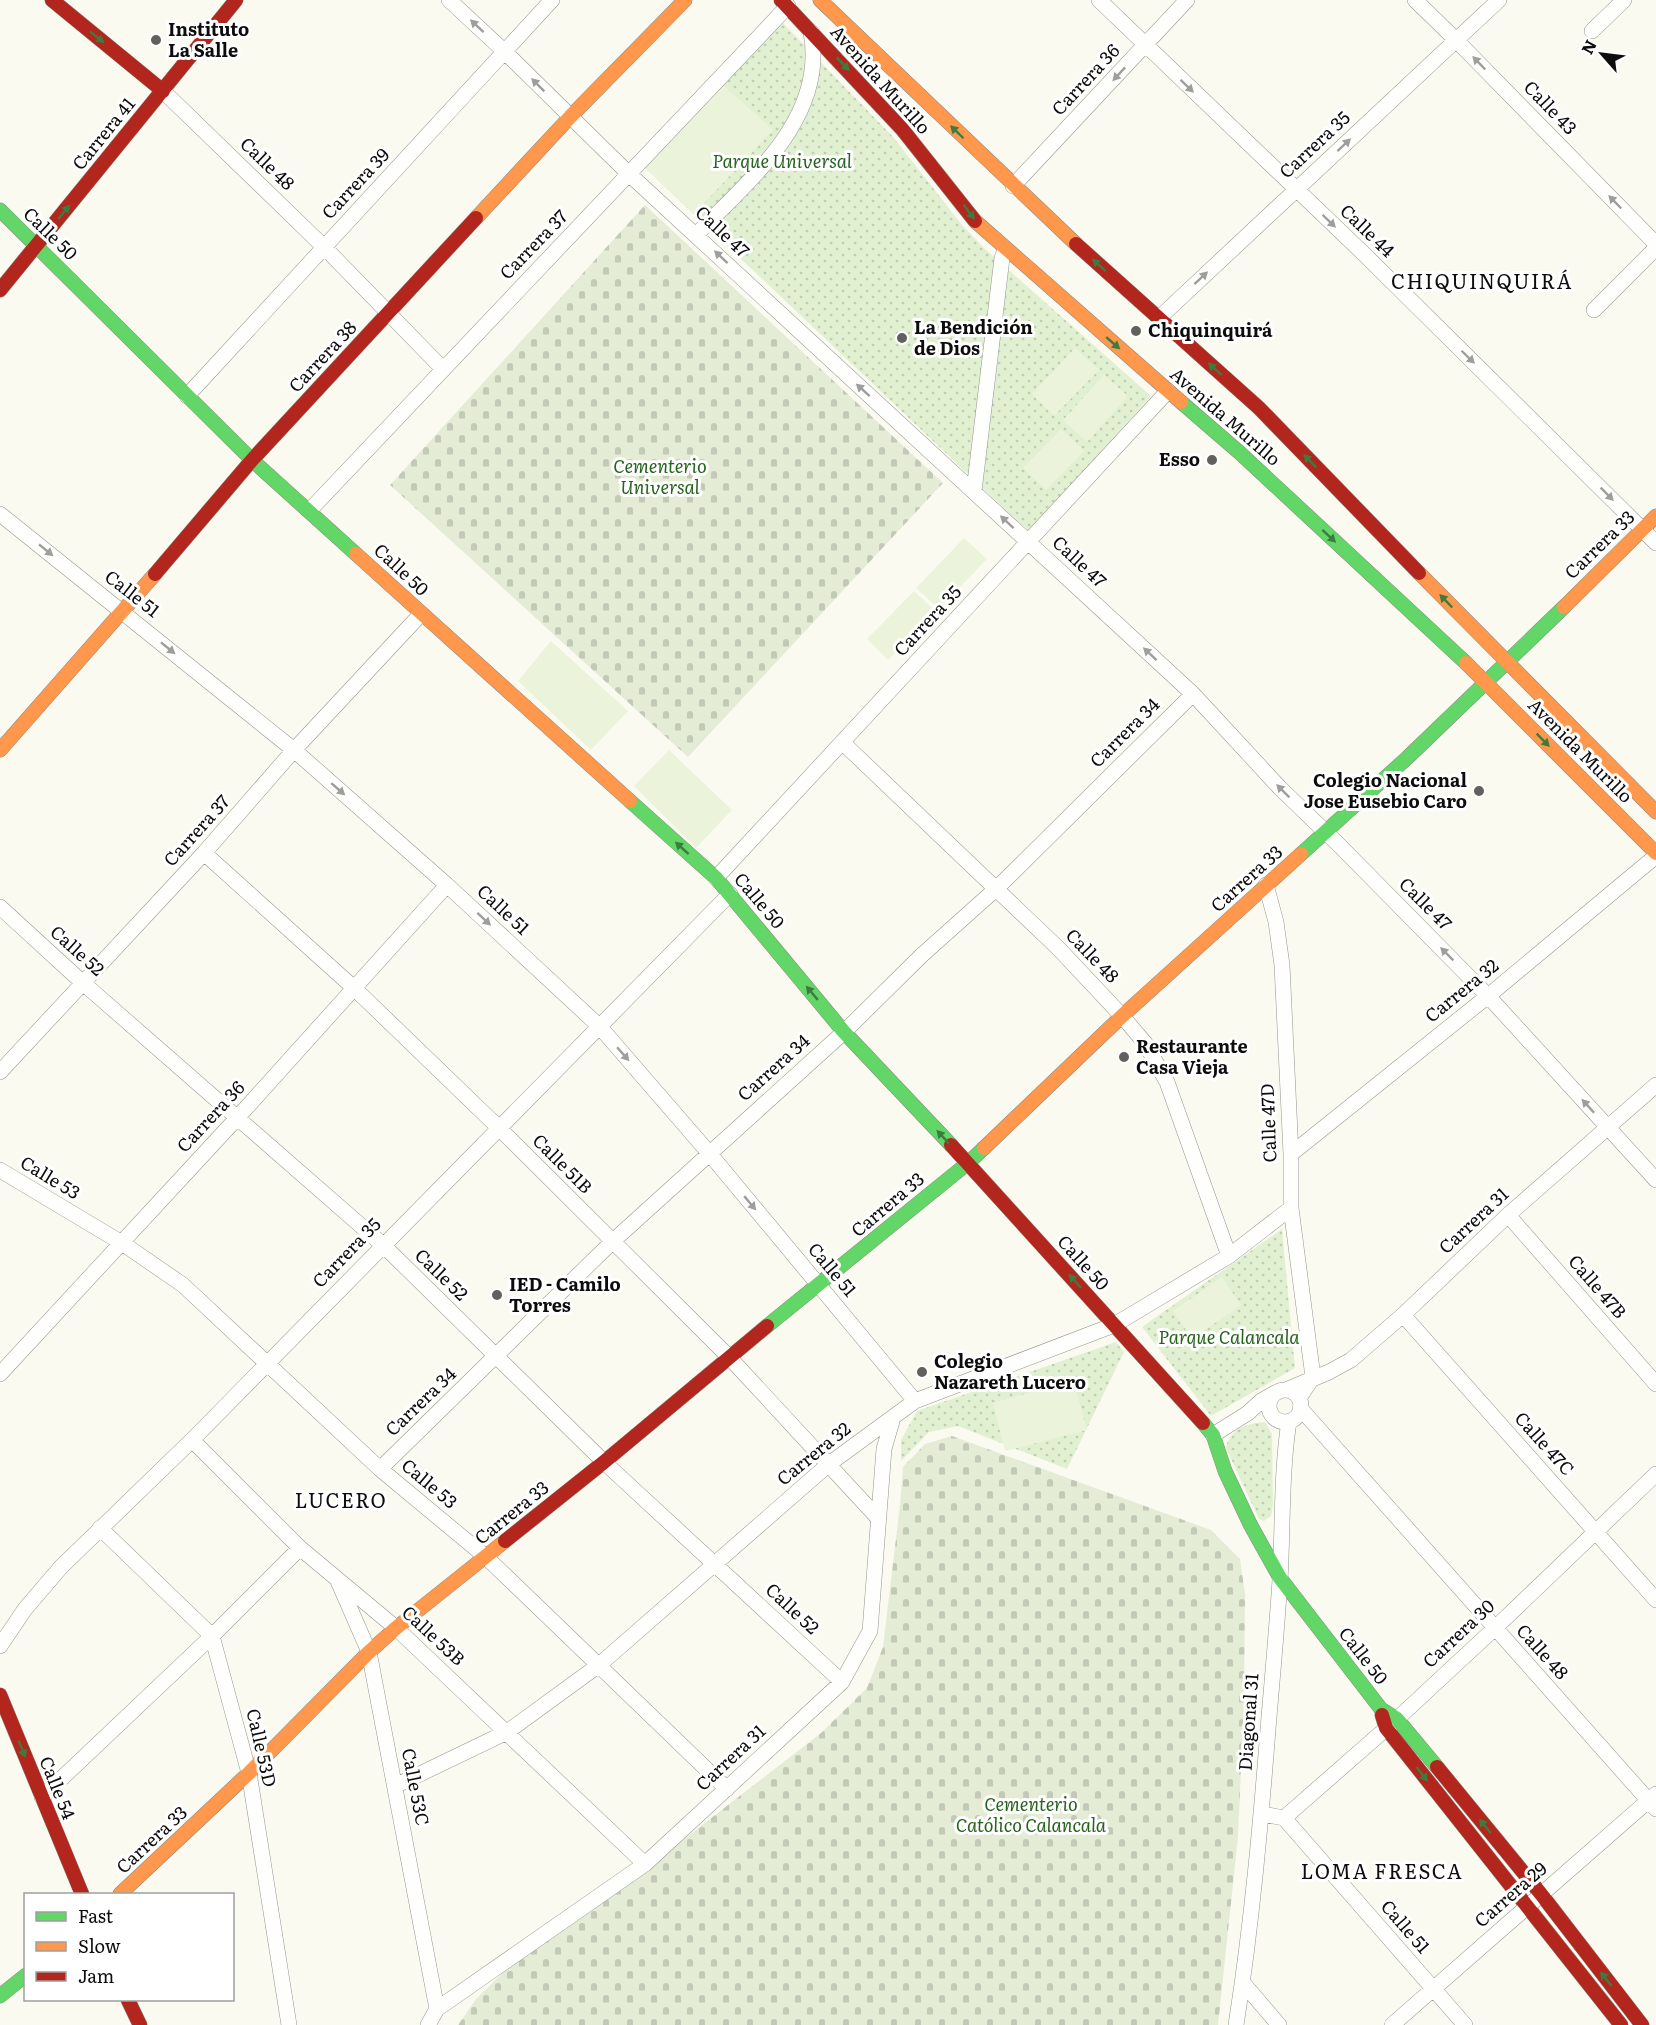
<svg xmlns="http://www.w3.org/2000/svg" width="1656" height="2025" viewBox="0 0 1656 2025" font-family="Literata,serif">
<defs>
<pattern id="cemetery-stones" width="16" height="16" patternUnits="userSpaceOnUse" patternTransform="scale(1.5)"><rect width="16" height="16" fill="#e4ecd6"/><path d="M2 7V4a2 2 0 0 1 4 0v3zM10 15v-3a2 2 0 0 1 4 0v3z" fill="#c2c9b6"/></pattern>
<pattern id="park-dots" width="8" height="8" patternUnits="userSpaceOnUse" patternTransform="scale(1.5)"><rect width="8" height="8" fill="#e1f0d1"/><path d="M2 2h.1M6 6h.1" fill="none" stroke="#c0cdb2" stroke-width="1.8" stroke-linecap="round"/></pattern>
</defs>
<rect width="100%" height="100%" fill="#fbfaf1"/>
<path fill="url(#cemetery-stones)" d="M645,205L943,483L688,757L390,485Z
M952,1436L1211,1530L1240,1559L1245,1594L1244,1699L1238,1837L1218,2025H458L476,1999L523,1953L590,1912L821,1733L867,1688L883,1647L900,1505L903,1467L925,1444Z"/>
<path fill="url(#park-dots)" d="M781,21L894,138L962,225L985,249L1151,396L1029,532L643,166Z
M1282,1229L1295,1368L1211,1416L1142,1327Z
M1116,1342L1124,1352L1067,1469L958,1426L929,1432L901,1461V1440L917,1411Z
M1265,1422L1272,1434L1273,1506L1271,1516L1264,1521L1259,1519L1226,1448C1230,1429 1247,1423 1265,1422Z"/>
<path fill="#ebf4db" d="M723,85L773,130L694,214L646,169Z
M1075,348L1099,370L1054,416L1032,394Z
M1104,375L1128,396L1087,442L1063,420Z
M1061,429L1084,451L1046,490L1023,468Z
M964,538L987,559L939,609L916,588Z
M914,591L937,612L888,660L867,639Z
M551,641L628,711L591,750L518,681Z
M669,750L732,810L696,848L634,786Z
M1222,1277L1241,1305L1192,1339L1173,1311Z
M1073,1380L1087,1430L1005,1451L993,1403Z"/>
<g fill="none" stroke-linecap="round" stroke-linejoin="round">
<g stroke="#949490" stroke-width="16">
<path id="street" d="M449,0L505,52L629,174L1193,694L1280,788L1338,844L1488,996L1656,1180
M1099,0L1365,255L1656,543
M1415,0L1456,40L1656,244
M1592,31L1624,0
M163,91L324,247L443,369
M1013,186L1187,0
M697,234C750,179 827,118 811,32
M1594,310L1656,248
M1159,318L1499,0
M187,396L552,0
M974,491L1002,258L1005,250
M310,510L788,6
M0,514L294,750L447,885L599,1026L709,1153L915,1401
M842,742L1059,949L1122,1016L1145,1043L1167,1082L1229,1256
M204,853L354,988L499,1128L729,1357L878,1518
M716,878L1168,391
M1266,885L1276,922L1282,965L1291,1154V1208L1313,1377L1299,1398
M0,907L83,983L383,1245L604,1462L842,1682
M0,1072L204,853L294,750L421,614
M1291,1154L1488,996L1656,856
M0,1170L122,1243L183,1285L380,1469L486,1557L727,1789
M1508,1215L1656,1384
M1403,1315L1656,1600
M0,1374L238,1117L447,885
M1286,1390L1329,1372L1351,1360L1403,1315L1508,1215L1656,1085
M1269 1406a16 16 0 1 1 32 0a16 16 0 1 1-32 0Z
M1300,1408L1656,1809
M1213,1435L1248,1413L1261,1401L1275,1393
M192,1440L300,1548L396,1628L645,1864
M380,1469L613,1241L844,1032L922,955L997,888L1193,694
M100,1528L212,1636L249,1773L289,2025
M338,1581L369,1652L437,2009
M0,1646L25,1609L61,1567L192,1440L730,894
M395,1786L507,1732L599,1665L829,1464L915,1401L1114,1325L1229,1256L1291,1208
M42,1797L212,1636L300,1548
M1262,1814L1284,1818L1465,2025
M1284,1818L1397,1719L1495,1628L1656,1474
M1243,1983L1279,2025
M428,2025L437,2009L645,1864L842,1682L870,1631L884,1449L893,1418
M1236,2025C1252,1923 1261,1820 1269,1717C1273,1671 1277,1626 1280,1580C1283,1527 1281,1474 1289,1421
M1392,2025L1656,1794"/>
</g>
<g stroke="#8b8a86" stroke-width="15">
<path id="fast" d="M0,210L252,460L356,554
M1181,402L1240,453L1466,663
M630,801L716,878L844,1032L951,1145
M1301,854L1407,758L1564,607
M767,1326L968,1163L984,1148
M1203,1423L1213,1435L1225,1471L1250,1524L1280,1578L1381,1709L1397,1719L1437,1767
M0,1996L26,1975"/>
</g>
<g stroke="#8b8a86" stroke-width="15">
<path id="slow" d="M820,0L1076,244
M476,218L570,117L685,0
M975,221L1181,402
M356,554L630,801
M1419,573L1656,812
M1564,607L1656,516
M1466,663L1656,853
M0,750L155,574
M984,1148L1122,1016L1301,854
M120,1894L249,1773L369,1652L396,1628L505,1541"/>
</g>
<g stroke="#8b8a86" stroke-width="15">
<path id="jam" d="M52,0L163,91
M781,0L902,129L975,221
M1076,244L1259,408L1419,573
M0,290L236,0
M155,574L252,460L476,218
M951,1145L1203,1423
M505,1541L604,1462L767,1326
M0,1695L82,1894
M1382,1715L1386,1728L1621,2025
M1437,1767L1541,1894L1642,2025
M128,2000L140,2025"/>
</g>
<use href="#street" stroke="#fefefd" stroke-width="15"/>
<use href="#fast" stroke="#63d668" stroke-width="14"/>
<use href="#slow" stroke="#ff974d" stroke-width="14"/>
<use href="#jam" stroke="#b3261e" stroke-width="14"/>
</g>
<defs><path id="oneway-solid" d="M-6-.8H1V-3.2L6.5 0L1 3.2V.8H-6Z" transform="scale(1.5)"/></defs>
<g fill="#9e9e9d">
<use href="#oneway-solid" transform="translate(477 26) rotate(-137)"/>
<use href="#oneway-solid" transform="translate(1479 63) rotate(-134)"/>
<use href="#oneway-solid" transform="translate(1119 74) rotate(133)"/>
<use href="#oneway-solid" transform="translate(538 85) rotate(-135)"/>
<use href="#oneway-solid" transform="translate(1187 86) rotate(44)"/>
<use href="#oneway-solid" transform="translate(1344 145) rotate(-43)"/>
<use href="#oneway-solid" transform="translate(1615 202) rotate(-134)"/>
<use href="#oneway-solid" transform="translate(1329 221) rotate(44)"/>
<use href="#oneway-solid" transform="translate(721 257) rotate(-137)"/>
<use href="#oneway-solid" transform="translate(1201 278) rotate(-43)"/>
<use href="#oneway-solid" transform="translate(1468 357) rotate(44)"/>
<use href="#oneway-solid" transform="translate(863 390) rotate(-138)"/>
<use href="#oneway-solid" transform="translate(1607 494) rotate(45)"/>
<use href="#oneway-solid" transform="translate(1007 522) rotate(-137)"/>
<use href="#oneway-solid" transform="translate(46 550) rotate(39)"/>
<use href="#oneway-solid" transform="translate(168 648) rotate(39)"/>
<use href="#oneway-solid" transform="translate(1150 654) rotate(-137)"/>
<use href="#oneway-solid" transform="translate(338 789) rotate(41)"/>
<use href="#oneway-solid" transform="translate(1283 791) rotate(-135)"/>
<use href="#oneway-solid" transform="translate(484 919) rotate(43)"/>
<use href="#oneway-solid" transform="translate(1447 954) rotate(-135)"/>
<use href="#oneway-solid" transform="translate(623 1054) rotate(49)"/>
<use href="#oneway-solid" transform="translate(1588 1106) rotate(-132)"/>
<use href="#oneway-solid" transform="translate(750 1203) rotate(50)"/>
</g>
<g fill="#3c7c3f">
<use href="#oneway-solid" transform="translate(97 37) rotate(39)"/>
<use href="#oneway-solid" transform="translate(843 64) rotate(47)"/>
<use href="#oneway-solid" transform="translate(957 132) rotate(-136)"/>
<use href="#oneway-solid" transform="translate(64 212) rotate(-51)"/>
<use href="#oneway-solid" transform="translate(969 212) rotate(53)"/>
<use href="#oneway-solid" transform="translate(1099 265) rotate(-138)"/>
<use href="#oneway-solid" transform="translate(1113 343) rotate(41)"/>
<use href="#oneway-solid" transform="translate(1215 369) rotate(-138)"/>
<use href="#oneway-solid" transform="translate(1310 461) rotate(-134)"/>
<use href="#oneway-solid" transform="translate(1329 536) rotate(43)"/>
<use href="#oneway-solid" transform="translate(1446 601) rotate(-134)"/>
<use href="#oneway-solid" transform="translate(1543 740) rotate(45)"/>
<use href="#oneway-solid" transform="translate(682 848) rotate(-138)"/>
<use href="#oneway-solid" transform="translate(812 993) rotate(-130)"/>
<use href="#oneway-solid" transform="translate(943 1137) rotate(-133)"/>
<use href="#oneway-solid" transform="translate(1075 1281) rotate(-132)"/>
<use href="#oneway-solid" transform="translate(22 1749) rotate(68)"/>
<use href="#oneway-solid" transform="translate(1422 1774) rotate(52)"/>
<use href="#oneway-solid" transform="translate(1485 1826) rotate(-129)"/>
<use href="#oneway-solid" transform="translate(1606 1979) rotate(-128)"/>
</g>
<g fill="#60605d" stroke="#fff" stroke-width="2">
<circle cx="156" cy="40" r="6"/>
<circle cx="1136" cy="331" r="6"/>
<circle cx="902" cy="338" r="6"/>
<circle cx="1212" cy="460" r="6"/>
<circle cx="1479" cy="791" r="6"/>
<circle cx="1124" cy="1057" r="6"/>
<circle cx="497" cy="1295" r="6"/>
<circle cx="922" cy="1372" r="6"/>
</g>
<g text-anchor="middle" stroke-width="6" stroke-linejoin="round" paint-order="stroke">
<g font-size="18" font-weight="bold" fill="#0d0d0d" stroke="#fff" text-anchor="start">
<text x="168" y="36">Instituto<tspan x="168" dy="21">La Salle</tspan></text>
<text x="914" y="334">La Bendición<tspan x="914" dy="21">de Dios</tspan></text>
<text x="1148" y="337">Chiquinquirá</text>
<text x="1200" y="466" text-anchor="end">Esso</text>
<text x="1467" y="787" text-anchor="end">Colegio Nacional<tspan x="1467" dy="21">Jose Eusebio Caro</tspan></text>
<text x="1136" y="1053">Restaurante<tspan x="1136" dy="21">Casa Vieja</tspan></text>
<text x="509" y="1291">IED - Camilo<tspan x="509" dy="21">Torres</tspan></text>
<text x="934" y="1368">Colegio<tspan x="934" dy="21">Nazareth Lucero</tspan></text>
</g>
<g font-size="18" fill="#0d0d0d" stroke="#fff">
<text transform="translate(880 80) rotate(48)" y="6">Avenida Murillo</text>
<text transform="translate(1086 80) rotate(-47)" y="6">Carrera 36</text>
<text transform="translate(1550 108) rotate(46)" y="6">Calle 43</text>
<text transform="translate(104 134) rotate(-51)" y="6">Carrera 41</text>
<text transform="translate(1315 145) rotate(-43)" y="6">Carrera 35</text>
<text transform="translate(267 164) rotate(44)" y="6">Calle 48</text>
<text transform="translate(356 184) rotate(-47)" y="6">Carrera 39</text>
<text transform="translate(1367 231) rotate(44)" y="6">Calle 44</text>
<text transform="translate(722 232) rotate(43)" y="6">Calle 47</text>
<text transform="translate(50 234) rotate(44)" y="6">Calle 50</text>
<text transform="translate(534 245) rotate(-46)" y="6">Carrera 37</text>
<text transform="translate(323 357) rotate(-47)" y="6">Carrera 38</text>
<text transform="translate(1225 417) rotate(41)" y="6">Avenida Murillo</text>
<text transform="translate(1600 545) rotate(-44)" y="6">Carrera 33</text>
<text transform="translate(1079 562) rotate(43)" y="6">Calle 47</text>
<text transform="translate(401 570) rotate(43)" y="6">Calle 50</text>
<text transform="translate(132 594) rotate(38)" y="6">Calle 51</text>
<text transform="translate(928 621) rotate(-47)" y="6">Carrera 35</text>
<text transform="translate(1125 733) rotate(-45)" y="6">Carrera 34</text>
<text transform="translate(1580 751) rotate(45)" y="6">Avenida Murillo</text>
<text transform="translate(197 831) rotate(-48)" y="6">Carrera 37</text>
<text transform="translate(1247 879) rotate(-42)" y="6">Carrera 33</text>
<text transform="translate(759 901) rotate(50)" y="6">Calle 50</text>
<text transform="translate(1425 904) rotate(45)" y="6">Calle 47</text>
<text transform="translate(503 910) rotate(43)" y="6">Calle 51</text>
<text transform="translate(77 951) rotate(42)" y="6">Calle 52</text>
<text transform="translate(1092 956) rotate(46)" y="6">Calle 48</text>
<text transform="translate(1462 991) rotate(-39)" y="6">Carrera 32</text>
<text transform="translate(774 1068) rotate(-42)" y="6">Carrera 34</text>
<text transform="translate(211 1117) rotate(-47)" y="6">Carrera 36</text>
<text transform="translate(1269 1123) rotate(-92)" y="6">Calle 47D</text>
<text transform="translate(562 1164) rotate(45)" y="6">Calle 51B</text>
<text transform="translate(50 1178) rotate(31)" y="6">Calle 53</text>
<text transform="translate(888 1205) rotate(-40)" y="6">Carrera 33</text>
<text transform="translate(1474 1221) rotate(-43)" y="6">Carrera 31</text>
<text transform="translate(347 1253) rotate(-46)" y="6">Carrera 35</text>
<text transform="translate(1083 1263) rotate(48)" y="6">Calle 50</text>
<text transform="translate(832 1270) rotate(50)" y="6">Calle 51</text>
<text transform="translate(441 1275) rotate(44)" y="6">Calle 52</text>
<text transform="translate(1597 1287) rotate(49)" y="6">Calle 47B</text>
<text transform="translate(421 1402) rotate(-44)" y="6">Carrera 34</text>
<text transform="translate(1544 1444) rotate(48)" y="6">Calle 47C</text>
<text transform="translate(814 1454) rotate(-39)" y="6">Carrera 32</text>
<text transform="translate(429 1484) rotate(40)" y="6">Calle 53</text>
<text transform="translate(512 1513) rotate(-39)" y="6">Carrera 33</text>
<text transform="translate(792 1609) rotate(43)" y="6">Calle 52</text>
<text transform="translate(1459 1634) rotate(-43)" y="6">Carrera 30</text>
<text transform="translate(433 1636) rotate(43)" y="6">Calle 53B</text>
<text transform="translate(1542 1652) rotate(48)" y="6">Calle 48</text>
<text transform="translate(1363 1656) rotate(52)" y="6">Calle 50</text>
<text transform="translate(1249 1722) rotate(-86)" y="6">Diagonal 31</text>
<text transform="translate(261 1748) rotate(77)" y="6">Calle 53D</text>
<text transform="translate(731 1758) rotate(-43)" y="6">Carrera 31</text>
<text transform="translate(415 1787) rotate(79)" y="6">Calle 53C</text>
<text transform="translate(57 1788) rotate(68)" y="6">Calle 54</text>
<text transform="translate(152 1840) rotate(-43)" y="6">Carrera 33</text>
<text transform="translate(1511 1895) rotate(-41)" y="6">Carrera 29</text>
<text transform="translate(1405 1927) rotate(49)" y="6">Calle 51</text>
</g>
<g font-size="18" font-style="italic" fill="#26631e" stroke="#fff">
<text x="782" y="168">Parque Universal</text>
<text x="660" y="473">Cementerio<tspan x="660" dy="21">Universal</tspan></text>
<text x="1229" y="1344">Parque Calancala</text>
<text x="1031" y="1811">Cementerio<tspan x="1031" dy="21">Católico Calancala</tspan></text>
</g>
<g font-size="20" letter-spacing="1.5" fill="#0d0d0d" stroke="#fff">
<text x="1482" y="289">CHIQUINQUIRÁ</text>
<text x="341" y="1508">LUCERO</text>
<text x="1382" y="1879">LOMA FRESCA</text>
</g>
</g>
<rect x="24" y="1893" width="210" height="108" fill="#ffffff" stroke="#9e9e9e" stroke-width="1.5"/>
<rect x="36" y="1912" width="30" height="9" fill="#63d668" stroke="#9e9e9e" stroke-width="1.5"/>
<text x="78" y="1923" font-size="18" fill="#0d0d0d">Fast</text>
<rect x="36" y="1942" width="30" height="9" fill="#ff974d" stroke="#9e9e9e" stroke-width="1.5"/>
<text x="78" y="1953" font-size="18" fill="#0d0d0d">Slow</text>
<rect x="36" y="1972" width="30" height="9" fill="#b3261e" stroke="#9e9e9e" stroke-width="1.5"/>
<text x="78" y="1983" font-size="18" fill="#0d0d0d">Jam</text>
<g transform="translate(1602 54) rotate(298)" stroke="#ffffff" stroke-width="4.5" paint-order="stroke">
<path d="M0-4.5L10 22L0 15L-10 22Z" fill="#0d0d0d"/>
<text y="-9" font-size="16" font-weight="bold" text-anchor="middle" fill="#0d0d0d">N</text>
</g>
</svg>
